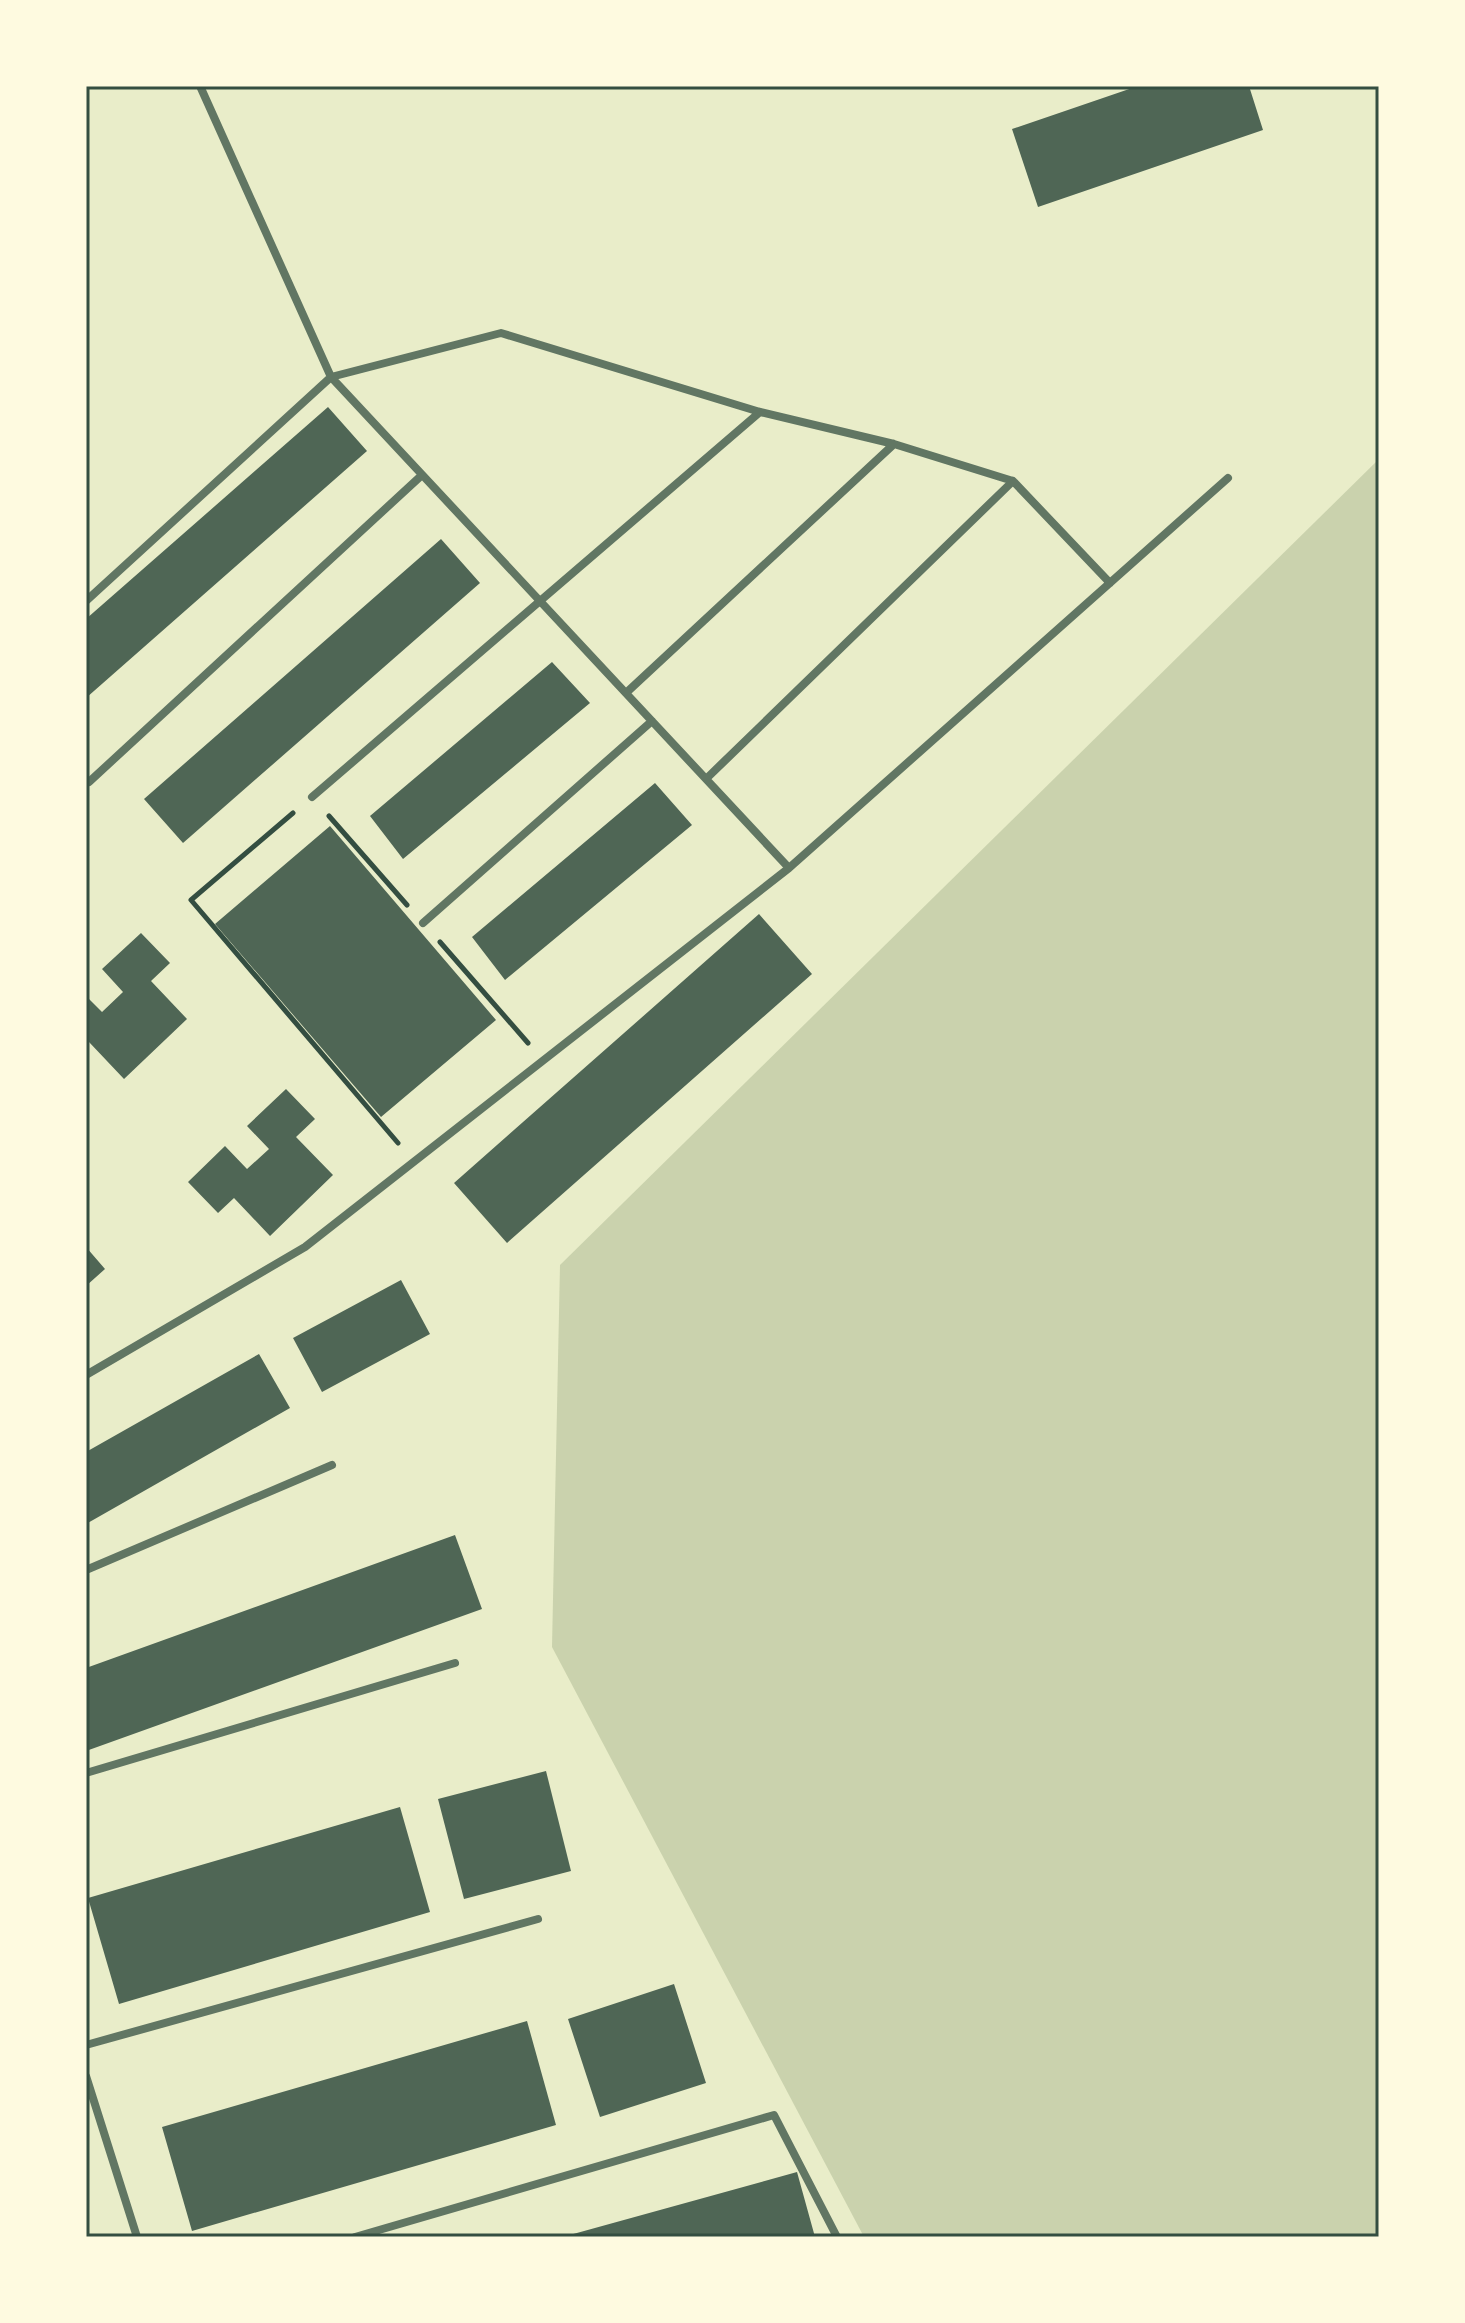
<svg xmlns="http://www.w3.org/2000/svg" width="1465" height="2323" viewBox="0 0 1465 2323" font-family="Lato,sans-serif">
<rect width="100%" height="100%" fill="#e9edc9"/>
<path fill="#cad2ad" d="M1379,459V2237H864L552,1647L560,1265Z"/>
<path fill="#4f6655" d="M1138,86H1249L1263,130L1038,207L1012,129Z
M328,407L367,451L86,698V619Z
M441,539L480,583L183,843L144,799Z
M552,662L590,703L403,859L370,816Z
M655,783L692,825L505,980L472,937Z
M330,826L496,1020L381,1117L215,924Z
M759,914L812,974L507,1243L454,1183Z
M141,933L170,963L151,981L187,1019L124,1079L89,1042L86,1045V996L102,1012L123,992L102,969Z
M286,1089L315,1119L296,1137L333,1175L270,1236L234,1198L218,1213L188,1182L225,1146L247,1169L269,1149L247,1126Z
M86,1247L105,1269L86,1286Z
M401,1280L430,1334L322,1392L293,1338Z
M259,1354L290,1408L86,1524V1452Z
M455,1535L482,1609L86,1751V1668Z
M546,1771L571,1871L464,1899L438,1799Z
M400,1807L430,1912L119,2004L88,1898Z
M674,1984L706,2083L600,2117L568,2019Z
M527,2021L556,2125L192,2231L162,2127Z
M797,2172L815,2237H566V2236Z"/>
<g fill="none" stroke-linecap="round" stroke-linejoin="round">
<path stroke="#344e41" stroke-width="5" d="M293,813L191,900L398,1143
M329,816L407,905
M440,942L528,1043"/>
<path stroke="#617663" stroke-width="8" d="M200,86L331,377L789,868
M86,601L331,377L501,333L760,412L894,444L1013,481L1110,583
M626,693L894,444
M706,779L1013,481
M89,782L422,475
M312,797L760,412
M423,923L652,721
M86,1375L305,1247L789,868L1228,478
M86,1570L332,1465
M86,1773L455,1663
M86,2045L538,1919
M86,2076L137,2237
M355,2237L774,2115L837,2237"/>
</g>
<rect width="1465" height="2323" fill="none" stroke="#fefae0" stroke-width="176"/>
<rect x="88" y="88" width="1289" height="2147" fill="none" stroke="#344e41" stroke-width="3"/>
</svg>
